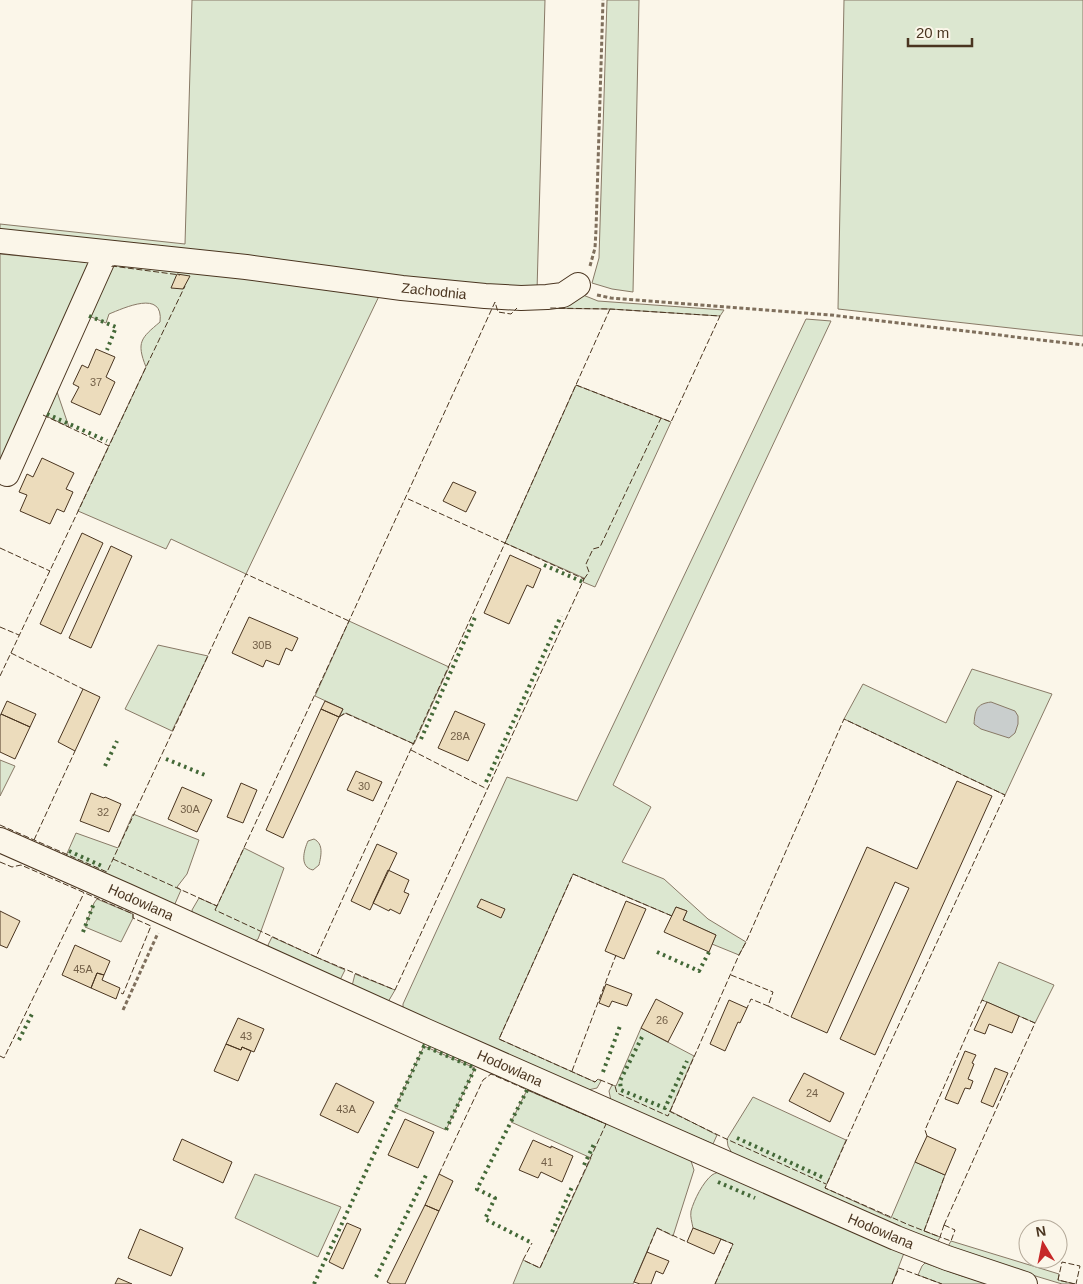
<svg xmlns="http://www.w3.org/2000/svg" width="1083" height="1284" viewBox="0 0 1083 1284" font-family="Helvetica,sans-serif">
<rect width="100%" height="100%" fill="#fbf6e9"/>
<path fill="#dce7d0" stroke="#887966" d="M192,0H545L537,291L0,233V224L185,244Z
M607,0H639L633,292L612,289L592,283L599,258Z
M844,0H1083V336L838,309Z
M0,254L95,263L0,463Z
M118,260L381,292L246,574L171,539L166,549L78,511L146,367C136,342 141,338 160,322C164,289 124,308 109,314L106,323L89,316L112,266Z
M583,295L598,301L724,310L720,316L610,309L516,308Z
M806,319L831,321L613,785L651,807L622,862L664,879L708,919L746,942L739,955L712,944L716,935L683,920L687,911L676,907L672,916L573,874L499,1039L595,1082L598,1079L601,1081L597,1088L588,1090L406,1012L403,1008V1004L507,777L577,801Z
M576,385L671,422L595,587L583,582L584,578L505,543Z
M55,386L69,427L42,414Z
M349,621L449,667L414,744L346,713L339,717L343,709L315,696Z
M158,645L208,656L172,731L125,709Z
M972,669L1052,694L1005,795L844,719L863,684L946,723Z
M0,760L15,766L0,796Z
M133,814L199,840L187,874L177,887L181,890L174,906L65,858L76,833L118,848Z
M314,839C324,844 321,856 319,865L313,870C299,867 304,850 308,841Z
M244,848L284,868L261,931L258,939L254,942L193,916L192,910L199,898L217,906Z
M97,899L133,914V918L121,942L85,927L94,903Z
M272,937L345,970L339,982L271,950L268,945Z
M999,962L1054,985L1035,1023L982,1000Z
M355,974L395,990L388,1002L352,986Z
M641,1028L694,1056L670,1111L717,1135L713,1144L611,1101L609,1091L612,1085L616,1086Z
M424,1046L475,1068L446,1130L395,1108Z
M527,1090L606,1124L608,1120L684,1155L691,1161L694,1170L673,1236L657,1228L633,1284H513L523,1260L540,1268L591,1158L511,1122Z
M753,1097L846,1140L825,1188L891,1218L915,1162L945,1175L924,1231L940,1237L937,1243L733,1155L728,1146L727,1139Z
M723,1170L904,1253L892,1284H715L733,1244L693,1228C692,1222 690,1217 691,1211C694,1200 703,1182 712,1175C715,1173 719,1172 723,1170Z
M255,1174L341,1207L318,1257L235,1218Z
M951,1241L1059,1274L1058,1280L1075,1284H1062L966,1255L947,1248Z
M925,1263L962,1276L990,1284H942L918,1275L922,1266Z"/>
<path fill="#c9cecd" stroke="#887966" d="M991,702L1015,711L1018,716V724L1015,733L1009,738L981,729L974,724C975,710 976,704 991,702Z"/>
<path fill="#ecdcbc" stroke="#4a3520" d="M177,274L190,276L183,289L171,288Z
M96,349L115,357L106,377L115,382L100,415L71,402L79,387L73,384L82,365L88,368Z
M42,458L74,473L66,489L73,492L64,512L57,509L50,524L20,511L27,495L19,492L27,474L33,477Z
M453,482L476,492L466,512L443,501Z
M82,533L103,543L61,634L40,624Z
M111,546L132,556L91,648L69,638Z
M510,555L541,569L533,588L527,585L509,624L484,613Z
M249,617L298,638L292,651L286,648L279,665L266,660L263,667L232,653Z
M83,689L100,697L75,751L58,742Z
M7,701L36,714L30,727L1,714Z
M325,701L343,709L339,717L321,709Z
M321,709L339,717L283,838L266,830Z
M455,711L485,724L468,761L438,748Z
M1,714L30,727L15,759L0,752V716Z
M356,771L382,782L373,801L347,790Z
M957,781L992,796L875,1055L840,1039L909,888L895,882L827,1033L791,1017L867,847L917,869Z
M241,783L257,790L243,823L227,817Z
M182,787L212,800L197,832L168,819Z
M91,793L104,798L105,797L121,804L109,832L80,821Z
M377,844L397,853L370,910L351,901Z
M388,870L409,880L404,892L409,894L400,914L390,909L389,911L373,903Z
M481,899L505,909L501,918L477,907Z
M626,901L646,909L624,959L605,951Z
M676,907L687,911L683,920L716,935L709,952L664,932Z
M0,911L20,921L7,948L0,945Z
M75,945L110,961L104,975L97,973L91,988L62,975Z
M97,973L104,975L102,980L120,988L116,999L91,988Z
M606,984L632,994L627,1006L612,1001L609,1007L599,1003Z
M656,999L683,1013L668,1042L641,1028Z
M729,1000L747,1008L740,1023L738,1022L725,1051L710,1044Z
M987,1002L1019,1016L1012,1033L989,1024L985,1034L974,1030Z
M238,1018L264,1029L254,1052L242,1047L241,1050L226,1044Z
M226,1044L241,1050L242,1047L251,1051L238,1081L214,1071Z
M965,1051L976,1055L972,1063L974,1064L968,1079L973,1081L970,1089L965,1088L958,1104L945,1099Z
M995,1068L1008,1073L993,1107L981,1102Z
M804,1073L844,1093L830,1122L789,1101Z
M336,1083L374,1102L358,1133L320,1115Z
M405,1119L434,1132L418,1168L388,1155Z
M927,1136L956,1149L945,1175L915,1162Z
M182,1139L232,1162L223,1183L173,1160Z
M533,1140L551,1148V1146L573,1156L562,1182L541,1172L538,1178L519,1170Z
M439,1174L453,1181L439,1211L425,1205Z
M425,1205L439,1211L405,1284H391L387,1282Z
M347,1223L361,1229L343,1269L329,1262Z
M693,1228L721,1239L714,1254L687,1242Z
M140,1229L183,1248L171,1276L128,1258Z
M647,1252L669,1261L663,1274L656,1271L651,1284H640L634,1282Z
M118,1278L132,1284H115Z"/>
<g fill="none" stroke-linecap="round" stroke-linejoin="round">
<g stroke="#4a3520" stroke-width="26">
<path id="minor" d="M0,241L246,267L402,288L485,296L521,298L547,297L563,295L578,285
M7,474L106,253
M0,840L127,896L426,1031L896,1238L947,1258L1025,1284"/>
</g>
<path stroke="#7f6f5c" stroke-width="3" stroke-dasharray="4 2.5" stroke-linecap="butt" d="M590,266L595,248L596,230L603,0
M597,295L611,298L831,315L1083,345
M123,1010L158,933"/>
<use href="#minor" stroke="#fbf6e9" stroke-width="24"/>
<path stroke="#436837" stroke-width="4" stroke-dasharray="2.5 4" stroke-linecap="butt" d="M89,316L116,327L107,350
M47,414L107,441
M544,565L583,582
M421,739L476,615
M166,759L205,775
M105,766L117,741
M486,782L561,616
M69,851L104,867
M83,932L94,903
M657,952L699,971L709,952
M642,1037L620,1081L621,1090L665,1108L687,1061
M19,1040L32,1014
M603,1072L620,1026
M527,1090L477,1189L495,1198L485,1219L532,1243
M737,1138L824,1178
M584,1165L595,1142
M718,1182L755,1198
M552,1232L572,1187
M376,1277L427,1173
M314,1284L424,1046L475,1068L446,1130"/>
<path stroke="#4a3520" stroke-width="1" stroke-dasharray="6 2.5" stroke-linecap="butt" d="M112,267V266L180,275
M576,385L661,418
M43,415L109,446L146,367L185,286
M0,548L50,571
M584,579L589,572L586,564L593,549L600,547L661,418L671,422L720,316L610,309
M0,627L19,635
M11,653L83,689
M0,676L109,446
M339,717L345,713L414,744
M411,750L487,789
M0,825L107,872L246,574L349,621
M34,840L75,751
M113,859L217,906L349,621L495,302L498,312L511,314L517,308
M0,862L12,867L21,865L133,914V918L151,926L123,994L119,992
M217,906L215,910L316,957L505,543L406,498
M672,916L573,874L499,1039L595,1082L598,1079L615,1086L617,1093L668,1116L739,955L746,942L844,719L1005,795L883,1059L825,1188L909,1225L940,1237
M316,957L395,990L584,579L505,543L610,309L549,308
M731,975L773,992L768,1006L751,999L747,1008
M768,1006L791,1017
M0,1056L4,1058L84,893
M572,1071L616,955
M669,1111L722,1137L826,1184
M927,1136L925,1130L982,1000L987,1002
M439,1174L483,1080L491,1074L606,1124L540,1268L523,1260L532,1243
M944,1225L1035,1023L1019,1016
M944,1225L955,1230L951,1241L940,1237Z
M924,1231L945,1175
M647,1252L657,1228L687,1242
M715,1284L733,1244L721,1239
M892,1284L899,1268L942,1284
M1075,1284L1058,1280L1062,1262L1080,1266L1076,1284"/>
</g>
<g text-anchor="middle" stroke-width="4" stroke-linejoin="round" paint-order="stroke">
<g font-size="11" fill="#725f47">
<text x="96" y="386">37</text>
<text x="262" y="649">30B</text>
<text x="460" y="740">28A</text>
<text x="364" y="790">30</text>
<text x="190" y="813">30A</text>
<text x="103" y="816">32</text>
<text x="83" y="973">45A</text>
<text x="662" y="1024">26</text>
<text x="246" y="1040">43</text>
<text x="812" y="1097">24</text>
<text x="346" y="1113">43A</text>
<text x="547" y="1166">41</text>
</g>
<g font-size="14" fill="#4a3520" stroke="#fbf6e9">
<text transform="translate(434 291) rotate(6)" y="5">Zachodnia</text>
<text transform="translate(141 902) rotate(24)" y="5">Hodowlana</text>
<text transform="translate(510 1068) rotate(24)" y="5">Hodowlana</text>
<text transform="translate(881 1231) rotate(23)" y="5">Hodowlana</text>
</g>
</g>
<g transform="translate(1043 1244) rotate(350)"><circle r="24" fill="#fbf6e9" stroke="#b4a999"/>
<path d="M0-4L9 19L0 12L-9 19Z" fill="#c62828"/>
<text y="-8" font-size="14" font-weight="bold" text-anchor="middle" fill="#4a3520">N</text>
</g>
<path d="M908 38v8h64v-8" fill="none" stroke="#4a3520" stroke-width="2.5"/>
<text x="916" y="38" font-size="15" fill="#4a3520" stroke="#fbf6e9" stroke-width="4" paint-order="stroke">20 m</text>
</svg>
